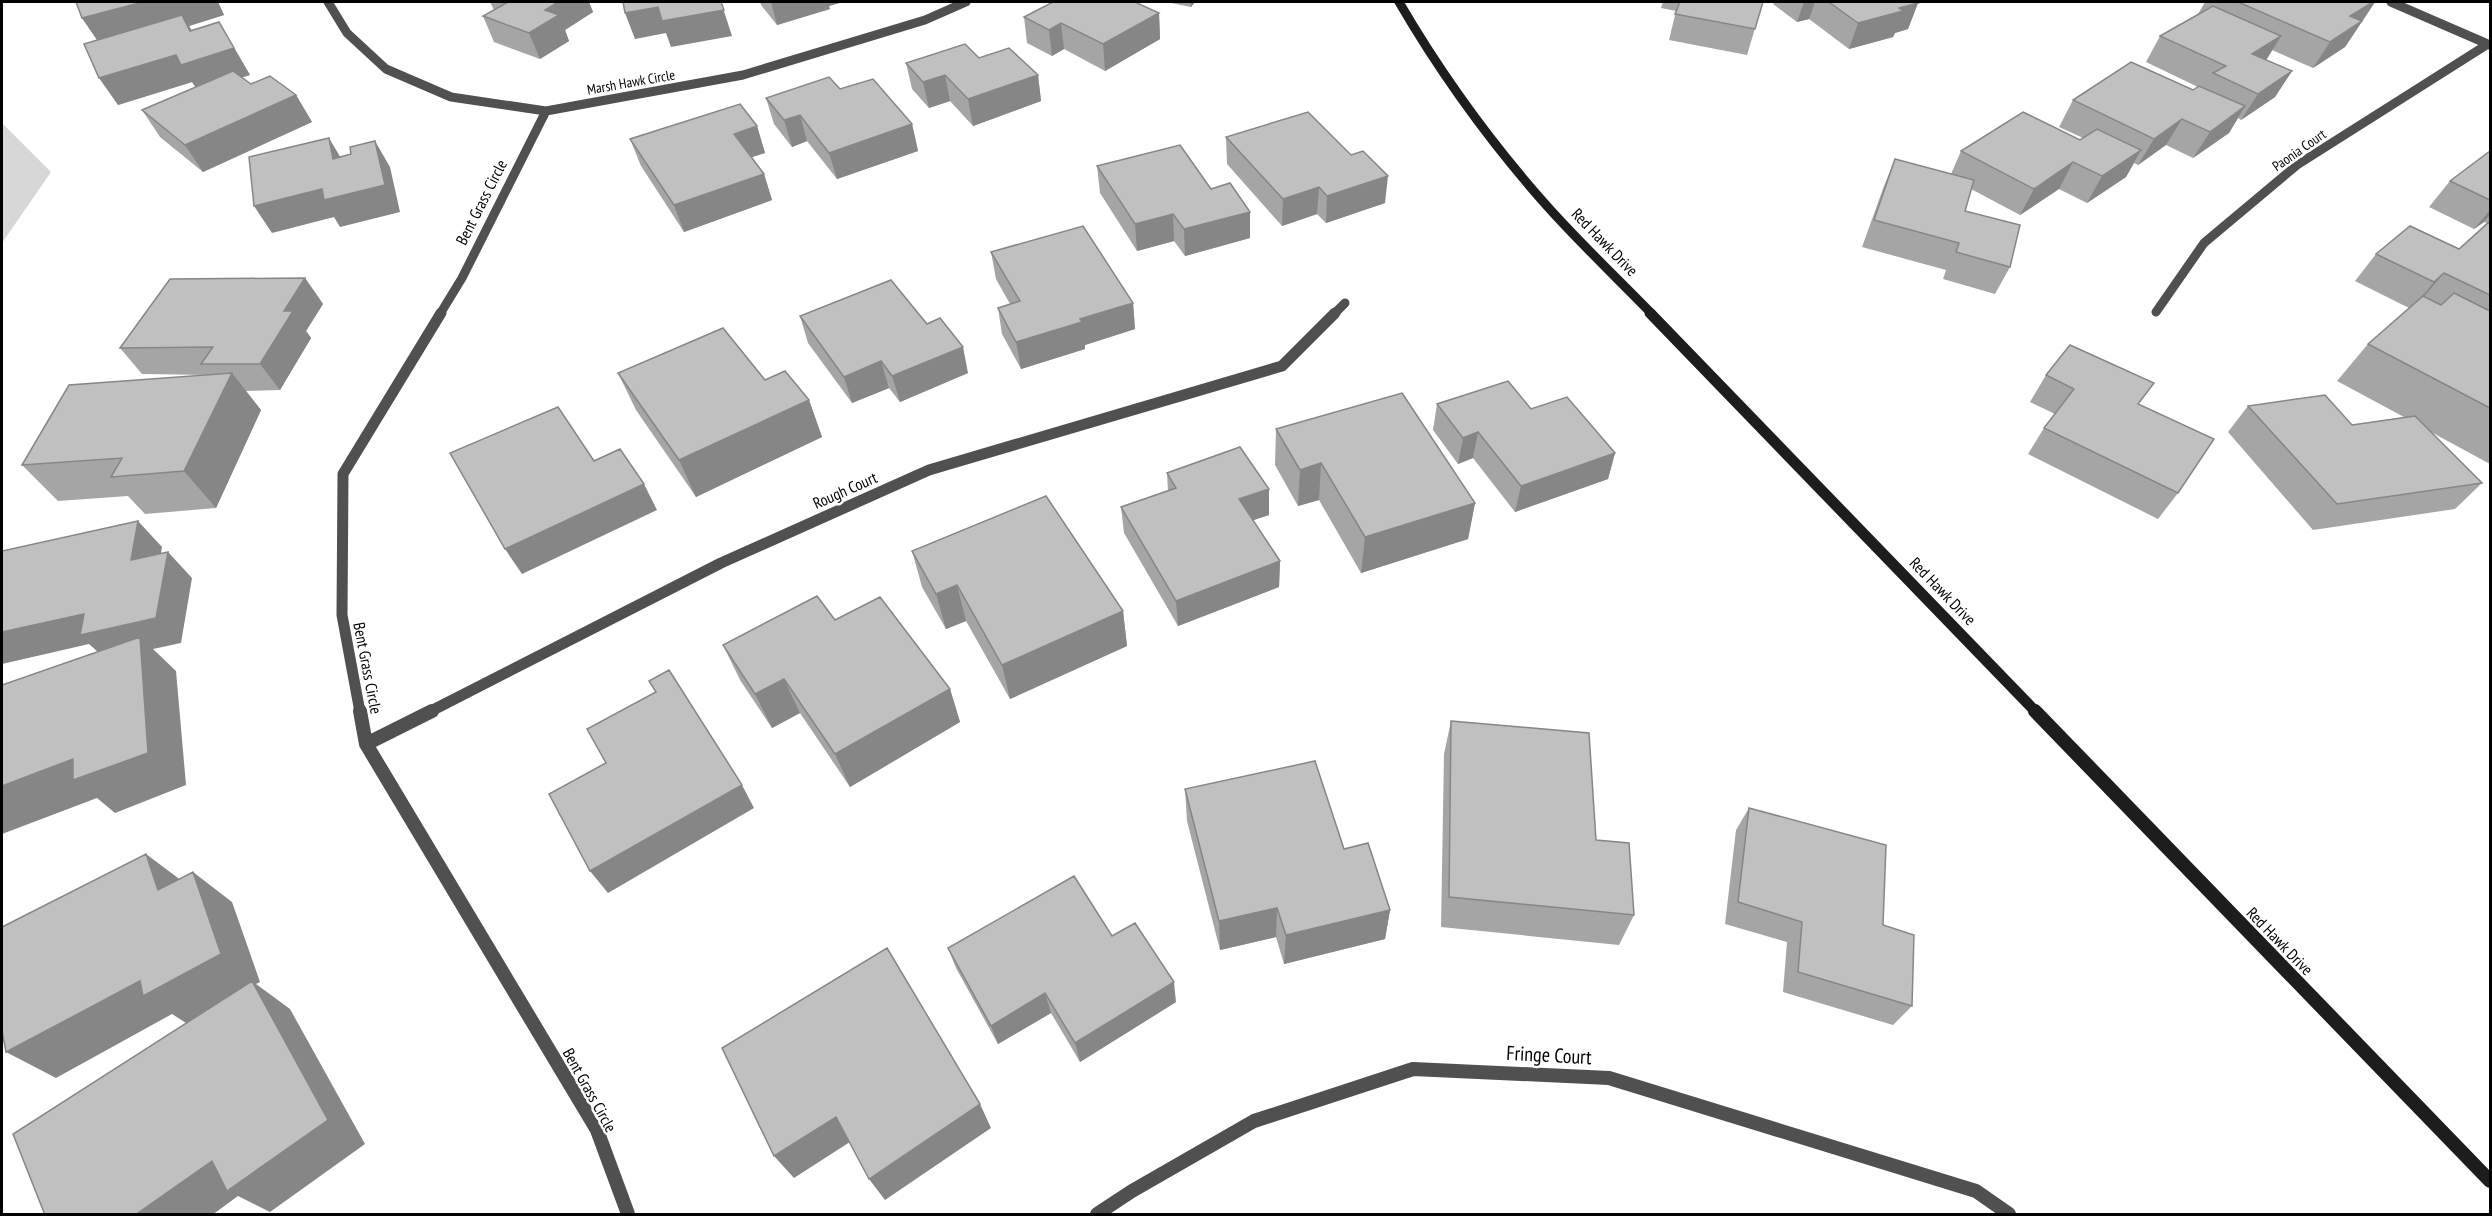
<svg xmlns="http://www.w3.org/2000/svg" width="2492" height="1216" viewBox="0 0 2492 1216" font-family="'PT Sans Narrow',sans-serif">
<rect width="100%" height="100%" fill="#fff"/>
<path fill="#d7d7d7" d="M2,123L51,172L2,243Z"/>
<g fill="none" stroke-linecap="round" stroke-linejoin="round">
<path stroke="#505050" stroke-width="9" d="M328,2L347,33L386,69L451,97L546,111L743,75L925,20L966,2
M2391,2L2490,45
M2156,312L2204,243L2297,165L2488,44
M440,314L462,278L546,111
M1334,314L1345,303"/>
<path stroke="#505050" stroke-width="11" d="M360,712L342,615L343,474L441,313
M429,712L721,563L929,470L1282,366L1335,313"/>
<path stroke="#505050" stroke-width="14" d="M360,711L366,744L597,1130L628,1214
M366,744L432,711
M1097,1214L1132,1191L1254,1121L1413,1069L1609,1078L1976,1191L2009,1214"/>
<path stroke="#1d1d1d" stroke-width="9" d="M1399,2C1441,74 1491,143 1547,206C1580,243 1617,278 1652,314"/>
<path stroke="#1d1d1d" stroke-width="11" d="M1650,313L2036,712"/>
<path stroke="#1d1d1d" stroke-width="14" d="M2035,711L2490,1181"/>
</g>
<path fill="#a5a5a5" d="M76,2H218L224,15L189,26L192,31L219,22L250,75L241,77L251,84L296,95L312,122L203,172L160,137L142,110L196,87L192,82L118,105L97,40L82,18Z
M490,2H589L593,12L565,30L569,41L540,59L494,42L483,16L494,10Z
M760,2H843L829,6L830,9L777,25L761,5Z
M1166,2H1195L1191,7Z
M1663,2H1763L1747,55L1669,40L1676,11L1661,8Z
M1774,2H1916L1918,3L1908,29L1895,33L1893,37L1849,49L1809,19L1797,22L1773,4Z
M2205,2H2375L2345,47L2313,68L2272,50L2266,60L2292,71L2275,97L2241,120L2238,118L2229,133L2193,158L2166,145L2138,165L2134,163L2126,177L2087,203L2059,189L2020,215L1971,189L1965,211L2010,267L1995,294L1943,279L1946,270L1862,247L1884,186L1895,159L1951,174L1961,151L2080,140L2083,138L2059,127L2073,100L2193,90L2198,87L2146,62L2160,36L2198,14Z
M1159,13L1160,39L1105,71L1064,49L1052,56L1027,43L1024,17Z
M979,58L1038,75L1041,101L973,126L950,101L929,108L912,89L906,63Z
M840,89L912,124L918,151L837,179L807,141L792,147L774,124L766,98Z
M757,126L765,153L752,157L764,174L772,200L684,232L641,166L630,139Z
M1226,137L1385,203L1326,223L1317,214L1282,226L1227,164Z
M2490,151V464L2431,432L2482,483L2455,509L2313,530L2228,432L2248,406L2352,425L2404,417L2337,381L2368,344L2409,308L2355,281L2376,254L2459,249L2487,223L2484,222L2474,229L2429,207L2450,181Z
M1097,166L1211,189L1250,238L1185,256L1174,241L1137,251L1100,193Z
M991,252L1133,303L1135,329L1085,345V349L1021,369L1002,334L998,308L1010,304L996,279Z
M305,278L323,304L306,331L311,338L280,390L245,391L261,410L216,508L145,514L128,496L58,501L22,465L209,375L142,374L120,348Z
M800,316L927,324L968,373L900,402L889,388L852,403L808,343Z
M618,373L765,380L809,400L822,437L696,497L636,410Z
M2046,375L2139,404L2178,493L2158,519L2028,454L2044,428L2055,414L2030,402Z
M1437,404L1531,409L1615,453L1608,479L1515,512L1473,458L1458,464L1433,430Z
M1276,429L1475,503L1468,539L1361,573L1319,500L1298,506L1275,465Z
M1167,473L1269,515L1253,520L1280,561L1279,587L1178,626L1124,533L1121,507L1168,491Z
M912,551L1123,611L1127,646L1010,699L966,621L946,629L922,587Z
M835,620L950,689L960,722L850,787L800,713L772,728L740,680L723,645Z
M1451,721L1596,840L1634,915L1619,945L1441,927L1444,754Z
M1185,789L1344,849L1390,910L1385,939L1284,964L1276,937L1220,950L1187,821Z
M1749,808L1883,925L1912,1006L1893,1025L1783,992L1787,942L1725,924L1736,830Z
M1112,936L1176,1002L1080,1062L1051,1013L998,1044L956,968L948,948Z"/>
<path fill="#868686" d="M143,2H218L224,15L189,26L198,41L219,22L250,75L198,91L192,82L118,105L99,78L176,55L207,57L100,44L82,18Z
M558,2H589L593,12L565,30L569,41L540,59L529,33L545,10Z
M721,2L732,36L671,47L666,33L635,39L625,13L658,7Z
M771,2H843L829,6L830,9L777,25Z
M1191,2H1195L1191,7Z
M1804,2H1815L1809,19L1797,22Z
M2373,2H2375L2345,47L2313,68L2330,42L2350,16Z
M1918,3L1908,29L1895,33L1893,37L1849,49L1858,23L1899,8Z
M1159,13L1160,39L1105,71L1103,44Z
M1061,23L1064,49L1052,56L1049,30Z
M2281,36L2265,62L2252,54Z
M2292,71L2275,97L2241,120L2258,94Z
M945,75L950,101L929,108L923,82Z
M1038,75L1041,101L973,126L968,99Z
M296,95L312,122L203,172L185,145Z
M2245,106L2229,133L2193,158L2210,132Z
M800,115L807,141L792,147L784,120Z
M2182,119L2166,145L2138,165L2154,139Z
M912,124L918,151L837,179L829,153Z
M757,126L765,153L743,160L734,134Z
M329,138L345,165L333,159Z
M375,141L390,167L400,212L340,227L334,217L272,233L254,206Z
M2141,150L2126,177L2087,203L2102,176Z
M2073,162L2059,189L2020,215L2034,189Z
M764,174L772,200L684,232L674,205Z
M1388,176L1385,203L1326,223L1327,196Z
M1319,187L1317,214L1282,226L1283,199Z
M2490,210V214L2484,222L2474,229Z
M1250,212V238L1185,256L1184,229Z
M1173,214L1174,241L1137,251L1135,224Z
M2444,273L2422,299L2411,309L2434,282Z
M305,278L323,304L306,331L311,338L280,390L260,364L284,311Z
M1133,303L1135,329L1085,345V349L1021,369L1016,342L1080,319Z
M963,347L968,373L900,402L892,376Z
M881,361L889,388L852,403L844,377Z
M232,373L261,410L216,508L184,471Z
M809,400L822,437L696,497L679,460Z
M1478,432L1473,458L1458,464L1463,438Z
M1615,453L1608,479L1515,512L1521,486Z
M1321,463L1319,500L1298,506L1300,470Z
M644,484L657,510L522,574L505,549Z
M1269,489V515L1239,525V499Z
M1475,503L1468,539L1361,573L1365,537Z
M138,521L162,547L156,586L131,560Z
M168,552L192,578L181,643L153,649L176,671L186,785L115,813L97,798L2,834V786L107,660L89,644L2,664V632Z
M1280,561L1279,587L1178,626L1176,601Z
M957,585L966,621L946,629L936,594Z
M1123,611L1127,646L1010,699L1002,665Z
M784,679L800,713L772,728L755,694Z
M950,689L960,722L850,787L835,754Z
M742,785L754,808L608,893L590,871Z
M146,854L186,884L158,890Z
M193,872L232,902L260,982L256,984L290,1009L365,1144L270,1212L238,1196L212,1215H135L186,1023L172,1014L56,1078L6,1052Z
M1277,908L1276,937L1220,950L1219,921Z
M1390,910L1385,939L1284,964L1286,935Z
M1174,982L1176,1002L1080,1062L1075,1043Z
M1045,993L1051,1013L998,1044L991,1026Z
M980,1104L991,1128L885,1200L869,1179Z
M836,1117L853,1140L794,1178L774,1156Z"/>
<path fill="#c0c0c0" stroke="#868686" stroke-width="1.5" d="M76,2H143L82,18Z
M508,2H558L545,10L559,15L529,33L483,16Z
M623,2H721L724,10L662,21L658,7L625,13Z
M1053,2H1135L1159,13L1103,44L1061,23L1049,30L1024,17Z
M1680,2H1763L1755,29L1675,14Z
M1829,2H1916L1918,3L1899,8L1903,11L1858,23Z
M2238,2H2373L2350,16L2362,21L2330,42Z
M2213,6L2281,36L2252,54L2292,71L2258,94L2213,73L2226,66L2160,36Z
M182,15L190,31L219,22L234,48L181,65L176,55L99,78L84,44Z
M965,44L979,58L1009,48L1038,75L968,99L945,75L923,82L906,63Z
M2131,62L2193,90L2199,86L2245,106L2210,132L2182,119L2154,139L2073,100Z
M233,71L251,84L270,76L296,95L185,145L142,110Z
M829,77L840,89L873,79L912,124L829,153L800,115L784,120L766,98Z
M740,104L757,126L734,134L764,174L674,205L630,139Z
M1308,112L1351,155L1363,151L1388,176L1327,196L1319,187L1283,199L1226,137Z
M2023,112L2080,140L2097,129L2141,150L2102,176L2073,162L2034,189L1961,151Z
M329,138L333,159L351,154L350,147L375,141L385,185L324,200L322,189L254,206L249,157Z
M1180,145L1211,189L1230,183L1250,212L1184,229L1173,214L1135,224L1097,166Z
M2490,151V200L2450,181Z
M1895,159L1974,180L1965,211L2020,225L2010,267L1956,252L1959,243L1874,220Z
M2488,223L2490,224V295L2444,273L2434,282L2376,254L2410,226L2459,249Z
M1083,226L1133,303L1080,319L1082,322L1016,342L998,308L1020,301L991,252Z
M305,278L284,311H293L260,364H201L213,347L120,348L170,279Z
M891,280L927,324L940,318L963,347L892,376L881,361L844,377L800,316Z
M2454,293L2490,311V408L2368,344L2423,296L2441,305Z
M723,328L765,380L785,371L809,400L679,460L618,373Z
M2070,345L2154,383L2138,404L2214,439L2178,493L2044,428L2074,389L2046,375Z
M232,373L184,471L111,477L122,458L22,465L69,385Z
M1508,381L1531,409L1567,397L1615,453L1521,486L1478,432L1463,438L1437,404Z
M1402,393L1475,503L1365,537L1321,463L1300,470L1276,429Z
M2325,395L2352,425L2415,416L2482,483L2337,504L2248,406Z
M558,407L594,461L620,449L644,484L505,549L450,453Z
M1240,447L1269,489L1239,499L1280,561L1176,601L1121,507L1176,488L1167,473Z
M1046,496L1123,611L1002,665L957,585L936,594L912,551Z
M138,521L131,560L168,552L156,618L80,635L84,614L2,632V551Z
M817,596L835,620L880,597L950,689L835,754L784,679L755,694L723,645Z
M140,637L148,753L73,780V759L2,786V685Z
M669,670L742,785L590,871L549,794L606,763L587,729L656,692L649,681Z
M1451,721L1589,733L1596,840L1629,843L1634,915L1449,897Z
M1315,761L1344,849L1368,843L1390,910L1286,935L1277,908L1219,921L1185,789Z
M1749,808L1886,845L1883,925L1914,935L1912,1006L1798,972L1802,922L1738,902Z
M146,854L158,890L193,872L221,954L143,996L140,981L6,1052L2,1031V927Z
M1074,876L1112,936L1135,923L1174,982L1075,1043L1045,993L991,1026L948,948Z
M887,948L980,1104L869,1179L836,1117L774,1156L722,1048Z
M252,981L328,1120L227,1191L212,1161L135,1215H45L13,1134Z"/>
<g text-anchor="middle" stroke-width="5" stroke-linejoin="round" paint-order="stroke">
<g font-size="14" fill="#000" stroke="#fff">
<text transform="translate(631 82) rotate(-10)" y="5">Marsh Hawk Circle</text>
<text transform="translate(2299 150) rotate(-35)" y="5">Paonia Court</text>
</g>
<g font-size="16" fill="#000" stroke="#fff">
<text transform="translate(481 202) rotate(-63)" y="6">Bent Grass Circle</text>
<text transform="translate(1605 242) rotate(46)" y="6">Red Hawk Drive</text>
<text transform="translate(845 490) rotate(-24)" y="6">Rough Court</text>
<text transform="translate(1943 591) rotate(46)" y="6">Red Hawk Drive</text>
<text transform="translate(368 668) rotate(79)" y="6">Bent Grass Circle</text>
<text transform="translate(2280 941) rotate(46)" y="6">Red Hawk Drive</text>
<text transform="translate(590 1090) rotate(61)" y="6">Bent Grass Circle</text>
</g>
<g font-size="20" fill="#000" stroke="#fff">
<text transform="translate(1549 1055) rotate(3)" y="7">Fringe Court</text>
</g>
</g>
<rect width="2492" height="1216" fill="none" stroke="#000000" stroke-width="6"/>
</svg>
